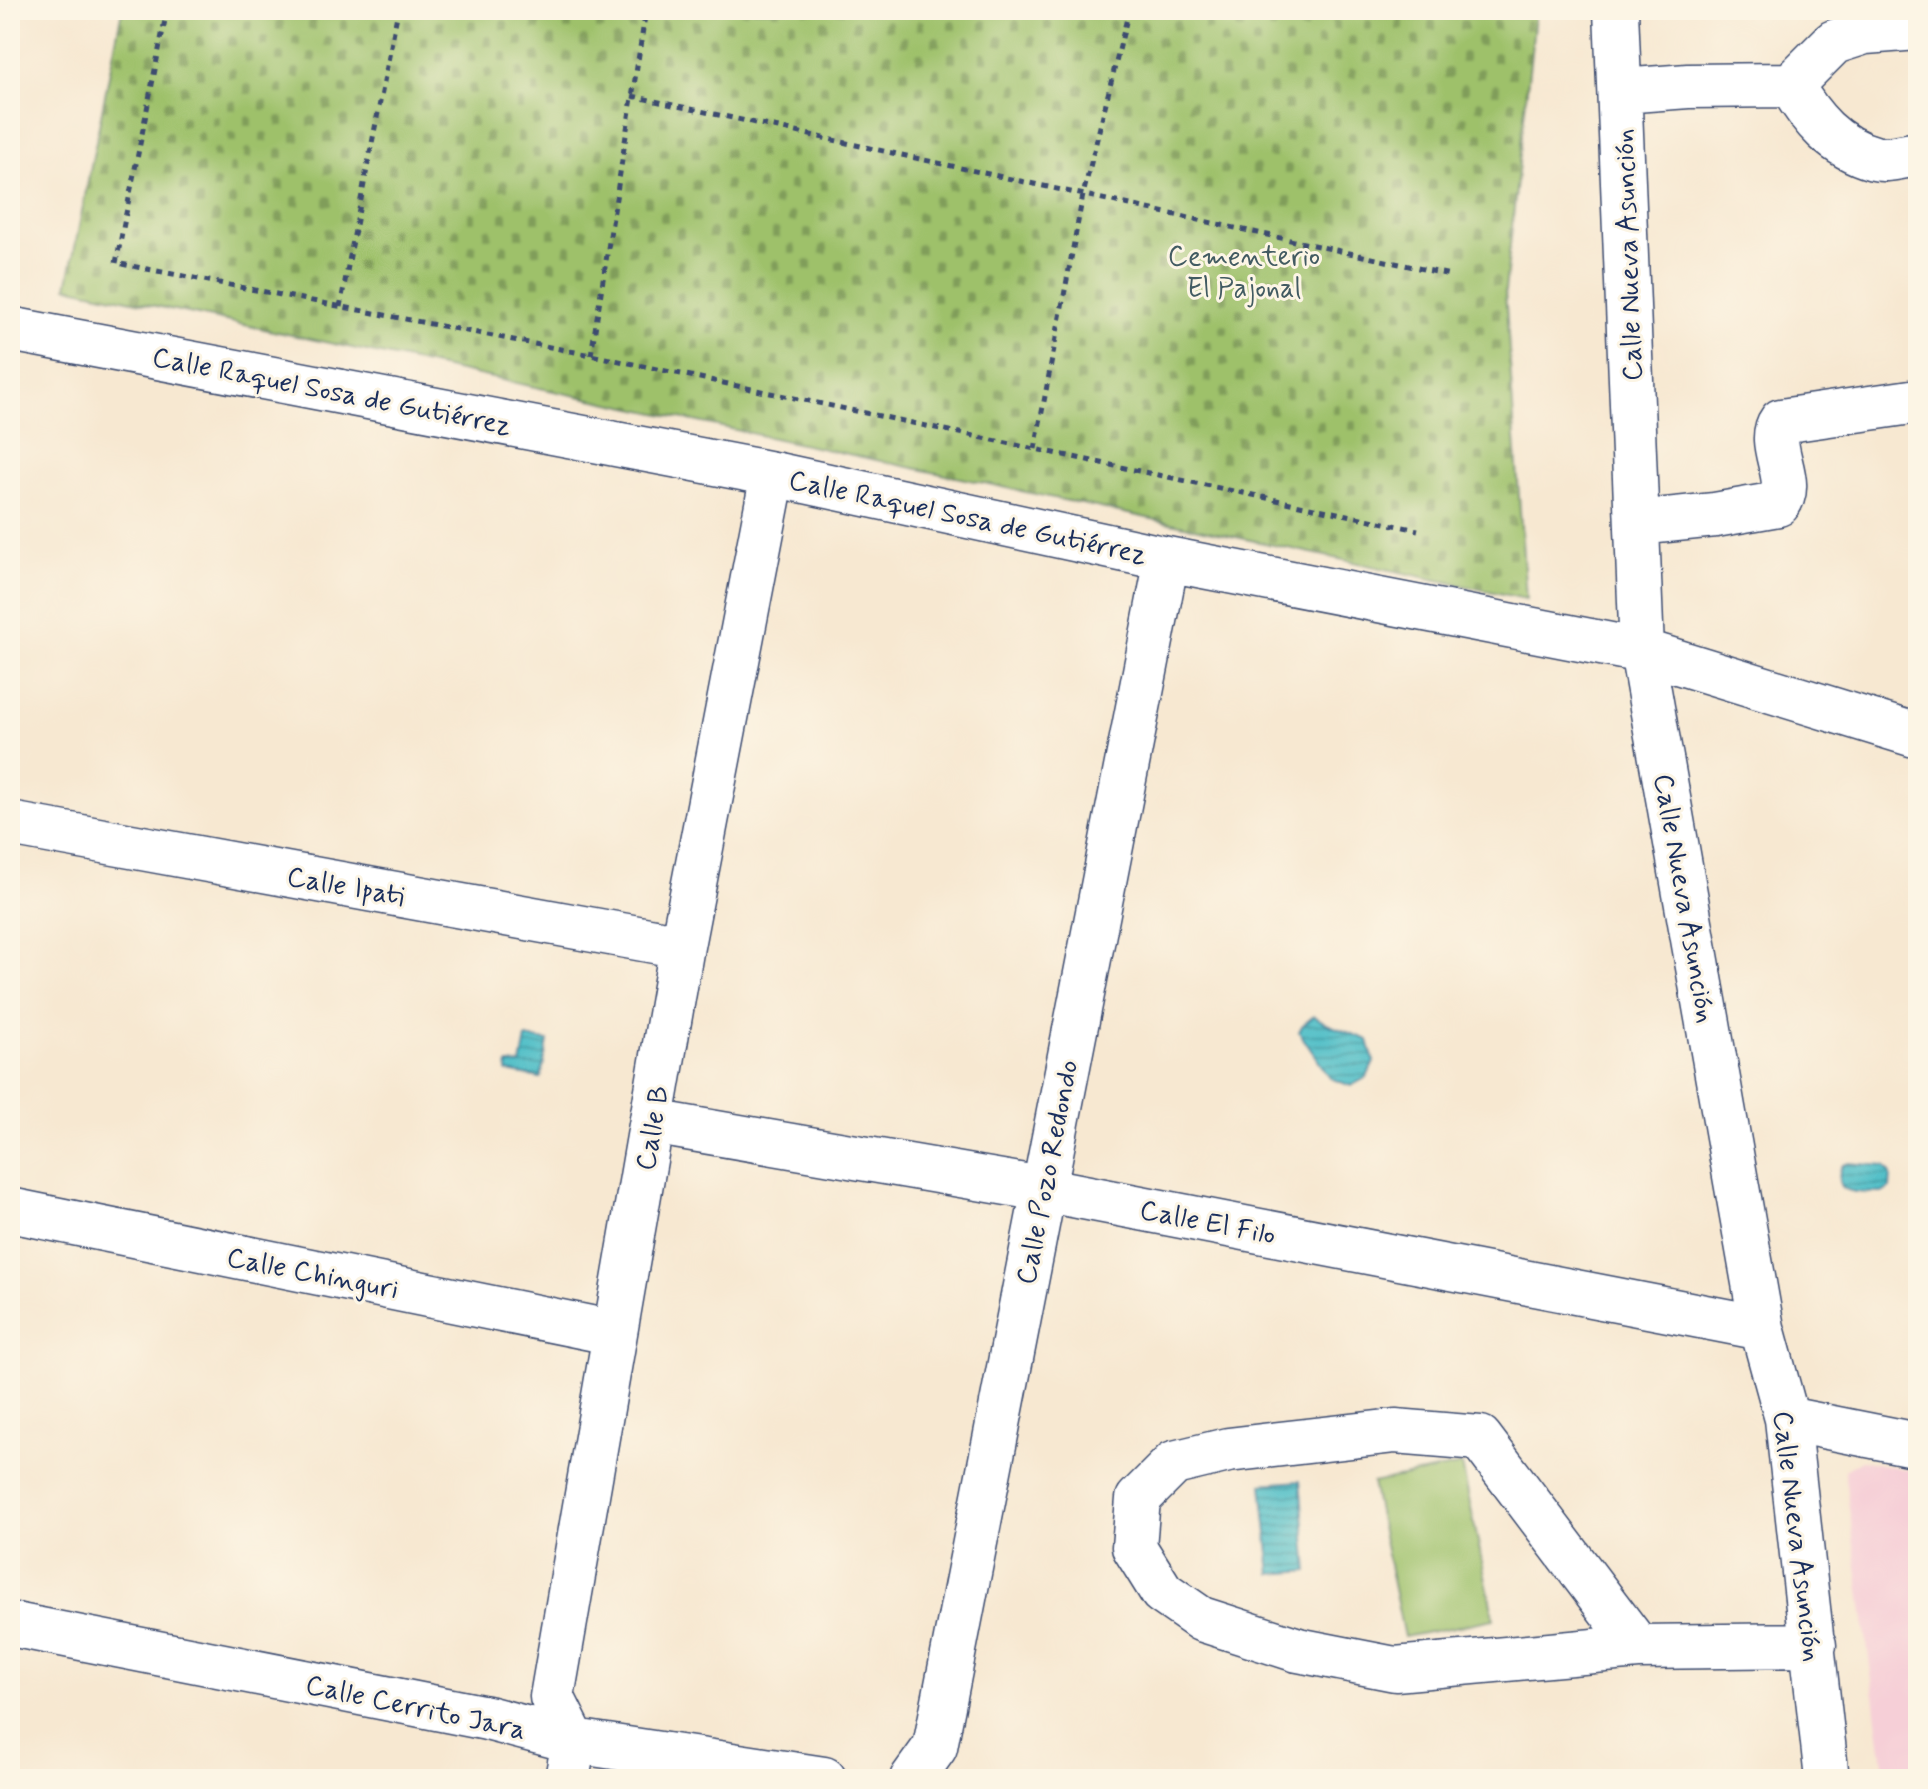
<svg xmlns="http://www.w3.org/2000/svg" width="1928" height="1789" viewBox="0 0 1928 1789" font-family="Mynerve,sans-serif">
<defs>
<pattern id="cemetery-stones" width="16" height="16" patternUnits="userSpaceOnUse" patternTransform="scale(2)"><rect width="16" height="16" fill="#9ec16a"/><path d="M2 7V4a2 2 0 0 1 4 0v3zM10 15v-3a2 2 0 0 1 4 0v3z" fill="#809d5a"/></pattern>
<pattern id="water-rules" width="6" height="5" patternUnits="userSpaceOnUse" patternTransform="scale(2)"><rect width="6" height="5" fill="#51bfc8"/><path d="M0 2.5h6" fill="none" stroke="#429ca6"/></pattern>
</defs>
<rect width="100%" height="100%" fill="#fcf5e5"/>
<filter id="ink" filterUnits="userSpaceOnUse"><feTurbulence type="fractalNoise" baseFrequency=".0125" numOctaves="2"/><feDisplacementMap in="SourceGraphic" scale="16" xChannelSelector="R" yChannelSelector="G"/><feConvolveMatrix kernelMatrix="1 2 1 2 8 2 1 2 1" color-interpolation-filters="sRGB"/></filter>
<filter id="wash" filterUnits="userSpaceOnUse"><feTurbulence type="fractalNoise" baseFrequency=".006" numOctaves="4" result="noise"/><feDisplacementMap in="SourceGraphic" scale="32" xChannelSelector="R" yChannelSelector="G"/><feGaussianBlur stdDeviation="1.8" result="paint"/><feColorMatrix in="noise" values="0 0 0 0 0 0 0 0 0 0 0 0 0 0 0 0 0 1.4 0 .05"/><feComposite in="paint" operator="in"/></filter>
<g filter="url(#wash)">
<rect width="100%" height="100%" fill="#f7e8d1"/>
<path fill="#f6cfd7" d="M1861,1460L1918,1472V1779H1885L1844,1470Z
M624,1764L704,1779H593Z"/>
<path fill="#9ec16a" stroke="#5c7864" stroke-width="2" d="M1462,1465L1494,1619L1404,1637L1372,1483Z"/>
<path fill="url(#cemetery-stones)" stroke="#5c7864" stroke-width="2" d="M122,10H1511L1535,15L1505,291L1526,599L67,287Z"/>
<path fill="url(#water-rules)" stroke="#367793" stroke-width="2" d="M1314,1016L1329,1025L1368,1040L1374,1062L1367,1077L1351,1086L1330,1078L1299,1032L1302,1026Z
M526,1038L548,1041L541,1078L507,1072L508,1064L521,1065Z
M1847,1163L1884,1166L1891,1174L1890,1188L1882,1193C1862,1192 1829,1197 1842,1166Z
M1300,1481L1308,1571L1271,1574L1262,1484Z"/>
</g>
<g filter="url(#ink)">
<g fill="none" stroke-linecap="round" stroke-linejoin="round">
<g stroke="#3c4b6f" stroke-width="47">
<path id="minor" d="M1616,10L1642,651L1762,1328L1787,1419L1827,1779
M1791,85L1834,42L1865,32L1918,28
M1621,91L1688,86L1791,85C1811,119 1834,147 1874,158C1886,161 1905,156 1918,154
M10,329L773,474L1167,559L1642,651L1918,736
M1637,523L1715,515L1778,504C1797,482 1764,444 1781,421L1918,401
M10,824L682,946
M652,1122L1042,1189L1762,1328
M10,1210L615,1333
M1787,1419L1918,1445
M10,1624L487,1718L574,1741L824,1779
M1638,1647L1480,1438L1395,1431L1228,1450L1174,1463L1138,1499L1134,1547L1162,1592L1201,1619L1298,1650L1395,1669L1638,1647L1814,1645
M567,1779L574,1741L552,1697L682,946L773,474
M912,1779L935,1747L1167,559"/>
</g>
<path stroke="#3c4b6f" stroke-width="5" stroke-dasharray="6 6" stroke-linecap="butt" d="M167,10L116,263L591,355L1418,530
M632,96L1450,275
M340,307L398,10
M591,355L646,10
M1035,449L1083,195L1129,10"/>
<use href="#minor" stroke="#fff" stroke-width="44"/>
</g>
</g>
<g text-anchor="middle" stroke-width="6" stroke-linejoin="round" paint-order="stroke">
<g font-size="28" fill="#425b62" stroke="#fcf5e5">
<text x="1244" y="265">Cementerio<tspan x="1244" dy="32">El Pajonal</tspan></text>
</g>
<g font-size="28" fill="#1b2f5e" stroke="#fcf5e5">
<text transform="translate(1627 255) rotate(-92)" y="10">Calle Nueva Asunción</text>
<text transform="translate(332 390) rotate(11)" y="10">Calle Raquel Sosa de Gutiérrez</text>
<text transform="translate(968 516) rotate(12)" y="10">Calle Raquel Sosa de Gutiérrez</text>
<text transform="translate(346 885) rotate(10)" y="10">Calle Ipati</text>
<text transform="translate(1686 898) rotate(80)" y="10">Calle Nueva Asunción</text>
<text transform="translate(651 1128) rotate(-80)" y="10">Calle B</text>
<text transform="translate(1046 1172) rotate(-79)" y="10">Calle Pozo Redondo</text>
<text transform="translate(1208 1221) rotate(11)" y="10">Calle El Filo</text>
<text transform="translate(313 1272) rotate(11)" y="10">Calle Chinguri</text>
<text transform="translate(1799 1536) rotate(83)" y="10">Calle Nueva Asunción</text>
<text transform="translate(416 1706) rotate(12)" y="10">Calle Cerrito Jara</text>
</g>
</g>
<rect width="1928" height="1789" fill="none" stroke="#fcf5e5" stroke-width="40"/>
</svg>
